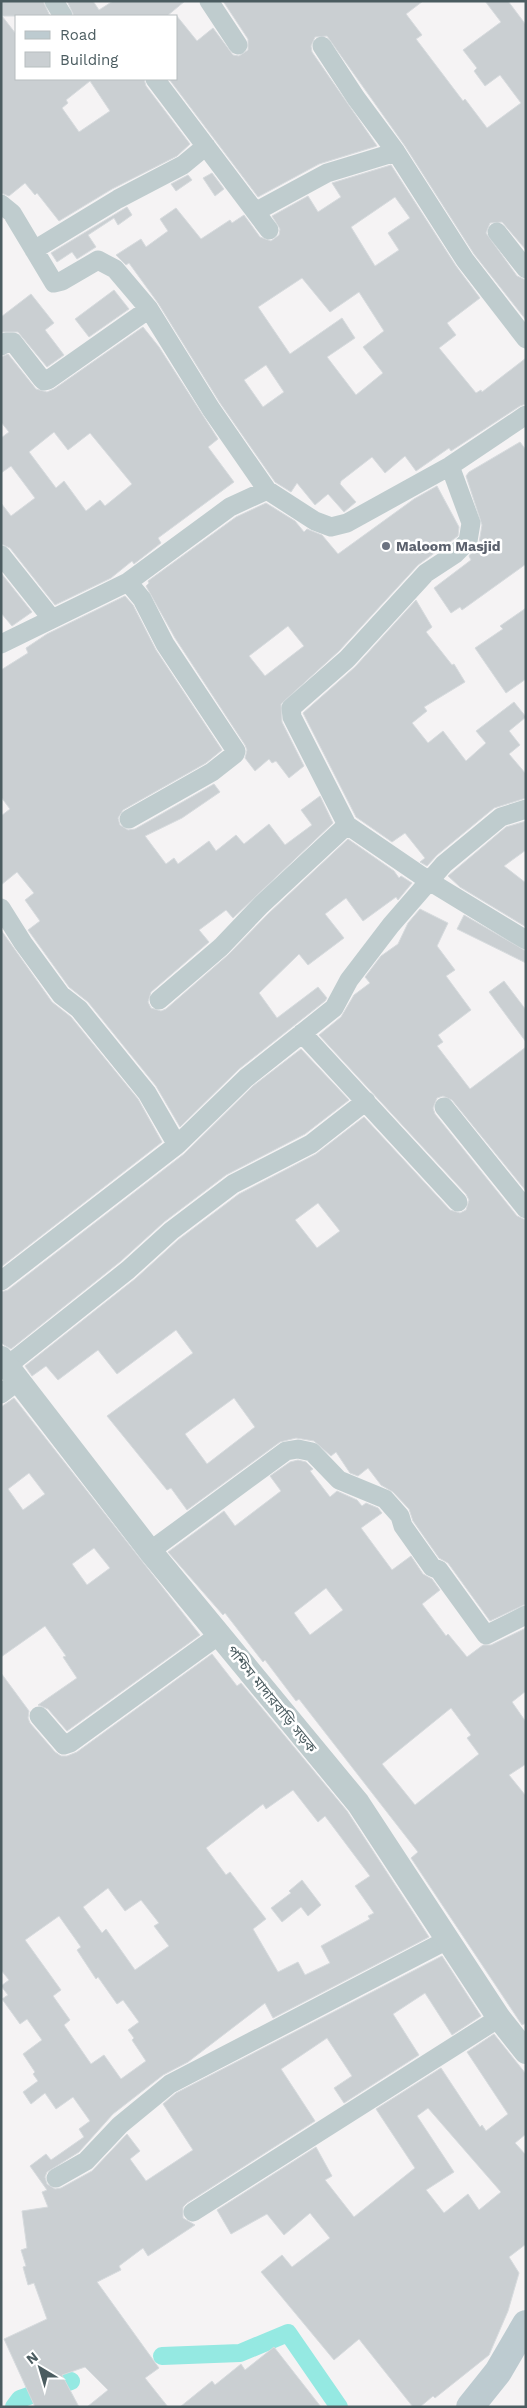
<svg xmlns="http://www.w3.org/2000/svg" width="527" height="2408" viewBox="0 0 527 2408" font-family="'Work Sans','Noto Sans Bengali',sans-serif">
<rect width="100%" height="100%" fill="#f5f3f4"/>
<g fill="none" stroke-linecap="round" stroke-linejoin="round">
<path stroke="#95e9e2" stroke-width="18" d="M162,2356L240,2353L288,2333L339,2407
M14,2407L20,2399L71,2381"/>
</g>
<path fill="#cacfd2" stroke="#d7dbde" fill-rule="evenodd" d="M1,1H43L50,16H2L16,34V79H144L146,86L190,144L177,156L112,189L59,221L37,193L35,195L25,183L9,196L1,193ZM90,81L110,111L79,132L62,108L68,103L66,100Z
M67,1H93L99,10L113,1H185L167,16H74Z
M223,1H423L406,14L422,35L416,39L463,101L465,99L487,128L521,103L500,75L485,86L474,71L477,68L463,50L501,22L485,1H508L526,25V250L502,222L490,223L486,233L517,276L526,280V320L474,254L405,146L327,36L315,37L311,46L312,52L377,146L319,164L258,197L169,79H176V15L197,41L213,28L233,55L239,56L248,50V39Z
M391,165L456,266L480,298L447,323L456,335L439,348L476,393L481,390L482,392L526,358V404L520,406L451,451L449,448L416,471L405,456L385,473L372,457L341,481L340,484L356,502L344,512L328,494L315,505L297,483L291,492L275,482L220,403L158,303L129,263L126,265L116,255L141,239L146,247L168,231L160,219L176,208L201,239L230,220L232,223L244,215L260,237L271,241L279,235L280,229L272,216L308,196L318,212L341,197L332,183ZM395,197L410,218L388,233L399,250L375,266L351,227ZM302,278L330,312L359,292L384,331L363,347L383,373L356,395L327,357L355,338L342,318L290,354L258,307ZM266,365L284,392L263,407L244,380Z
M212,173L224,189L215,196L203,178Z
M188,175L192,180L176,191L171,184Z
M127,207L132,215L118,225L114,218L88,235L96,247L77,259L72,252L57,262L51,253Z
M114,290L129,309L89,337L75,319Z
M31,294L54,323L45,330L64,355L47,367L18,332H1V317Z
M143,327L159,347L218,439L208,447L234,482L158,538L161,543L134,564L132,561L111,578L55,605L10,548L1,544V503L11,516L35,498L11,466L1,473V438L9,432L1,422V357L8,354L36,389L47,392L54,389ZM54,432L68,450L90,433L132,484L105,506L100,500L86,511L64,481L56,488L29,452Z
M520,442L526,450V564L462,610L460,607L451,613L434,588L471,560L469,556L479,543L482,525L466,476L469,472Z
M437,486L459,527L458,536L418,565L339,651L281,704L282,722L304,766L289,778L276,761L272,763L269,759L255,771L245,758L247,750L245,745L175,638L146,586L149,583L148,581L236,517L266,503L295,521L304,532L307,529L322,535L338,554L414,499ZM288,626L304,646L265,676L249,656Z
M1,573L32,612L12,626L1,613Z
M125,596L133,605L156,650L222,750L206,763L123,810L118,818L120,825L128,830L135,829L214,784L220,792L182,818L145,836L166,864L174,858L178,864L209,841L216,851L236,835L244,844L269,824L285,845L312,825L301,810L320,796L333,823L233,918L226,910L199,930L209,942L151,992L148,1002L151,1008L161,1011L166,1009L228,955L269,913L348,839L394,871L399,878L401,876L412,883L398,900L396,897L363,921L346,898L325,914L344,938L308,965L299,954L259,993L277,1018L318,987L327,998L325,1001L239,1069L180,1127L156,1086L88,1002L69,987L28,930L40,921L25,900L34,893L17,872L1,885V816L10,809L1,797V670L28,653L26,648L47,634Z
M416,600L432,627L426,632L452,665L454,664L465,682L424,707L427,711L412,723L428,743L443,731L466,761L486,743L476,731L514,702L526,717L509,731L520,745L509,754L526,774V798L494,808L437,855L427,866L420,862L425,858L405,833L392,842L356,817L303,713L355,667Z
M526,608V679L506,693L475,648L503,629L500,626Z
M526,821V850L504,866L526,883V927L460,887L448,876L506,827Z
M420,909L448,923L437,946L455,970L446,976L471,1010L438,1035L443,1042L437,1046L470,1089L526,1047V1191L452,1100L443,1096L437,1098L433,1108L435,1114L517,1216L526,1220V1604L490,1621L448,1563L439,1558L413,1521L409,1509L393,1492L381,1485L368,1468L358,1476L350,1473L336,1452L331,1456L314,1441L296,1438L280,1442L187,1510L171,1488L167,1490L107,1416L193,1353L176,1330L117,1374L98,1350L58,1380L46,1366L32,1376L25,1366L135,1279L178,1240L239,1194L316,1154L364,1117L450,1210L460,1213L466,1210L469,1200L466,1194L319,1035L341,1017L354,995L370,983L365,977L381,956L398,944L408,923ZM318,1203L340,1231L317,1248L295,1220ZM234,1398L255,1427L207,1464L185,1434Z
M464,915L526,951V963L457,929Z
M1,930L52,1002L71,1017L138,1099L162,1142L1,1267Z
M504,981L526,1010V1042L489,992Z
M301,1049L349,1100L305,1134L226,1175L164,1222L121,1261L11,1349L4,1345L1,1342V1292L8,1290L184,1154L253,1086Z
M14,1398L200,1635L67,1731L48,1709L38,1705L77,1678L63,1657L66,1656L45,1626L1,1657V1407ZM29,1473L45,1494L23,1510L8,1489ZM94,1548L110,1568L87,1585L72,1564Z
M298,1460L306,1462L313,1469L310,1471L330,1497L337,1491L357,1500L362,1506L366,1503L378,1508L382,1513L361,1528L392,1570L411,1556L423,1574L432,1579L440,1590L422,1604L446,1636L448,1634L467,1657L483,1645H491L526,1628V1691L512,1702L526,1722V1764L509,1775L526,1796V2023L522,2025L411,1858L418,1852L299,1699L296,1701L265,1660L263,1662L225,1613L223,1615L168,1552L224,1511L235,1526L281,1491L270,1476L290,1462ZM326,1588L343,1610L310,1635L294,1613ZM451,1708L471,1735L467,1738L479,1754L415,1805L382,1764Z
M212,1654L237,1686L241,1683L347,1811L429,1937L273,2018L265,2003L188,2062L163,2075L113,2114L79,2152L47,2172L45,2177L47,2184L55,2189L61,2188L92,2171L127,2134L140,2151L130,2159L146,2181L193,2150L163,2104L176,2093L442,1956L481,2016L452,2035L425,1993L393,2014L419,2055L344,2103L334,2088L352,2076L327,2038L281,2069L315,2121L187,2203L183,2207V2218L195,2225L148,2256L143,2248L119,2266L121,2270L97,2282L159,2368L145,2378L168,2407H87L108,2390L85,2367L62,2375L79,2407H35L4,2339L47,2319L34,2283L28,2285L23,2267L26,2266L21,2250L27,2248L22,2211L48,2207L42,2192L47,2190L30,2166L46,2154L51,2160L84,2137L79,2129L90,2121L73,2097L56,2109L45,2093L31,2104L23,2092L38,2081L33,2074L35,2072L23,2054L42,2040L27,2019L20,2024L2,1999L8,1995L1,1986L9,1980L1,1970V1673L29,1711L28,1718L30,1723L55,1752L61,1756H67L77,1752ZM293,1790L318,1822L325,1816L370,1876L355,1886L374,1913L368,1916L370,1919L321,1946L330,1963L305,1975L298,1962L278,1972L253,1929L266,1919L230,1872L226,1875L206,1848L263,1804L266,1809ZM108,1888L125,1911L141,1900L159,1923L154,1926L169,1946L135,1970L106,1929L102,1933L83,1907ZM59,1916L81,1947L77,1950L96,1979L98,1977L117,2004L123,2000L139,2022L128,2030L134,2038L132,2040L146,2061L121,2079L104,2055L91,2064L64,2025L70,2020L53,1996L61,1990L25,1940Z
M302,1880L321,1905L308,1916L301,1907L282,1922L271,1908L291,1893L289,1891Z
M494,2034L526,2074V2134L515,2143L526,2155V2244L509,2257L519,2273L508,2311L489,2355L435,2398L433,2396L420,2407H413L359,2339L334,2360L261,2272L282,2255L292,2267L330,2238L310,2213L284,2235L267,2214L231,2234L217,2210L316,2147L332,2176L325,2180L354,2217L415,2168L376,2109L441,2068L480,2127L482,2125L486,2131L508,2114L467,2052ZM428,2108L501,2192L479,2210L468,2194L444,2213L426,2190L454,2172L417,2116Z
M274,2347L321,2407H180L212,2381L215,2385L241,2364L245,2370Z"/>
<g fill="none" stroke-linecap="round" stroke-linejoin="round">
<path stroke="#bfccce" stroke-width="19" d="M54,1L63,16
M209,1L238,45
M322,46L356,98L396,152L465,260L526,339
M155,79L269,230
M1,204L12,213L54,283L62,281L98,260L115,269L149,309L211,409L267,490
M257,211L327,173L396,152
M497,232L526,269
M34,250L118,199L183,165L206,146
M1,346L6,342H13L41,378L44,381L48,380L149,309
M450,466L471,523L468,541L455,554L426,573L347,659L291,708L292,717L347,825L429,881L526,940
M1,555L52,619
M128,582L142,599L165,644L236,751L235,754L212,772L129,819
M1,644L128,582L230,507L267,490L315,521L331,527L347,523L450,466L526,415
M1,908L23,943L61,995L79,1009L147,1093L177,1145
M159,1000L221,947L261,905L347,825
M302,1033L458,1202
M444,1107L526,1209
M1,1281L177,1145L246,1078L334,1008L349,980L391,925L444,864L501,817L526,809
M7,1366L128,1270L171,1231L233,1184L311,1144L366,1101
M1,1394L18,1381
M150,1551L286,1451L298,1449L312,1452L339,1480L385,1499L400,1516L403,1526L432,1567L439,1570L486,1635L526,1615
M39,1716L64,1745L70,1743L219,1635
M56,2178L86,2161L120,2125L170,2084L449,1939
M193,2212L499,2018"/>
<path stroke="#bfccce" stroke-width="24" d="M1,1358L150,1551L358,1803L499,2018L526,2052"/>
<path stroke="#bdcbd0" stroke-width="28" d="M470,2407L498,2372L526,2324"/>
</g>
<circle fill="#6b7280" stroke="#fff" stroke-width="2" cx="386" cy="546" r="5"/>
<g text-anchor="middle" stroke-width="5" stroke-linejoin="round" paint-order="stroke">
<g font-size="14" font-weight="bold" fill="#5b616d" stroke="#fff" text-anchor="start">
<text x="396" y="551">Maloom Masjid</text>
</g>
<g font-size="14" fill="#4b5c60" stroke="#fff">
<text transform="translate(272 1699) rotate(51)" y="5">পশ্চিম মাদারবাড়ি সড়ক</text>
</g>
</g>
<rect width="527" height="2408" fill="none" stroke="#4b5c60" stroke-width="5"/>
<rect x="15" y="15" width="162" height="65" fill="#ffffff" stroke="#b7bebf"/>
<rect x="25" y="31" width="25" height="8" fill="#bdcbd0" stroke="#b7bebf"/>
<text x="60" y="40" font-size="15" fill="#4b5c60">Road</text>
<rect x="25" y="52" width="25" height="15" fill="#cacfd2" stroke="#b7bebf"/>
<text x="60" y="65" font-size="15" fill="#4b5c60">Building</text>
<g transform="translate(40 2368) rotate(322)" stroke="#ffffff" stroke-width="4" paint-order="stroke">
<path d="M0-4L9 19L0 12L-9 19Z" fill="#4b5c60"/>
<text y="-8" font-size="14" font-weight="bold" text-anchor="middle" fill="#4b5c60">N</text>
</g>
</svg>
